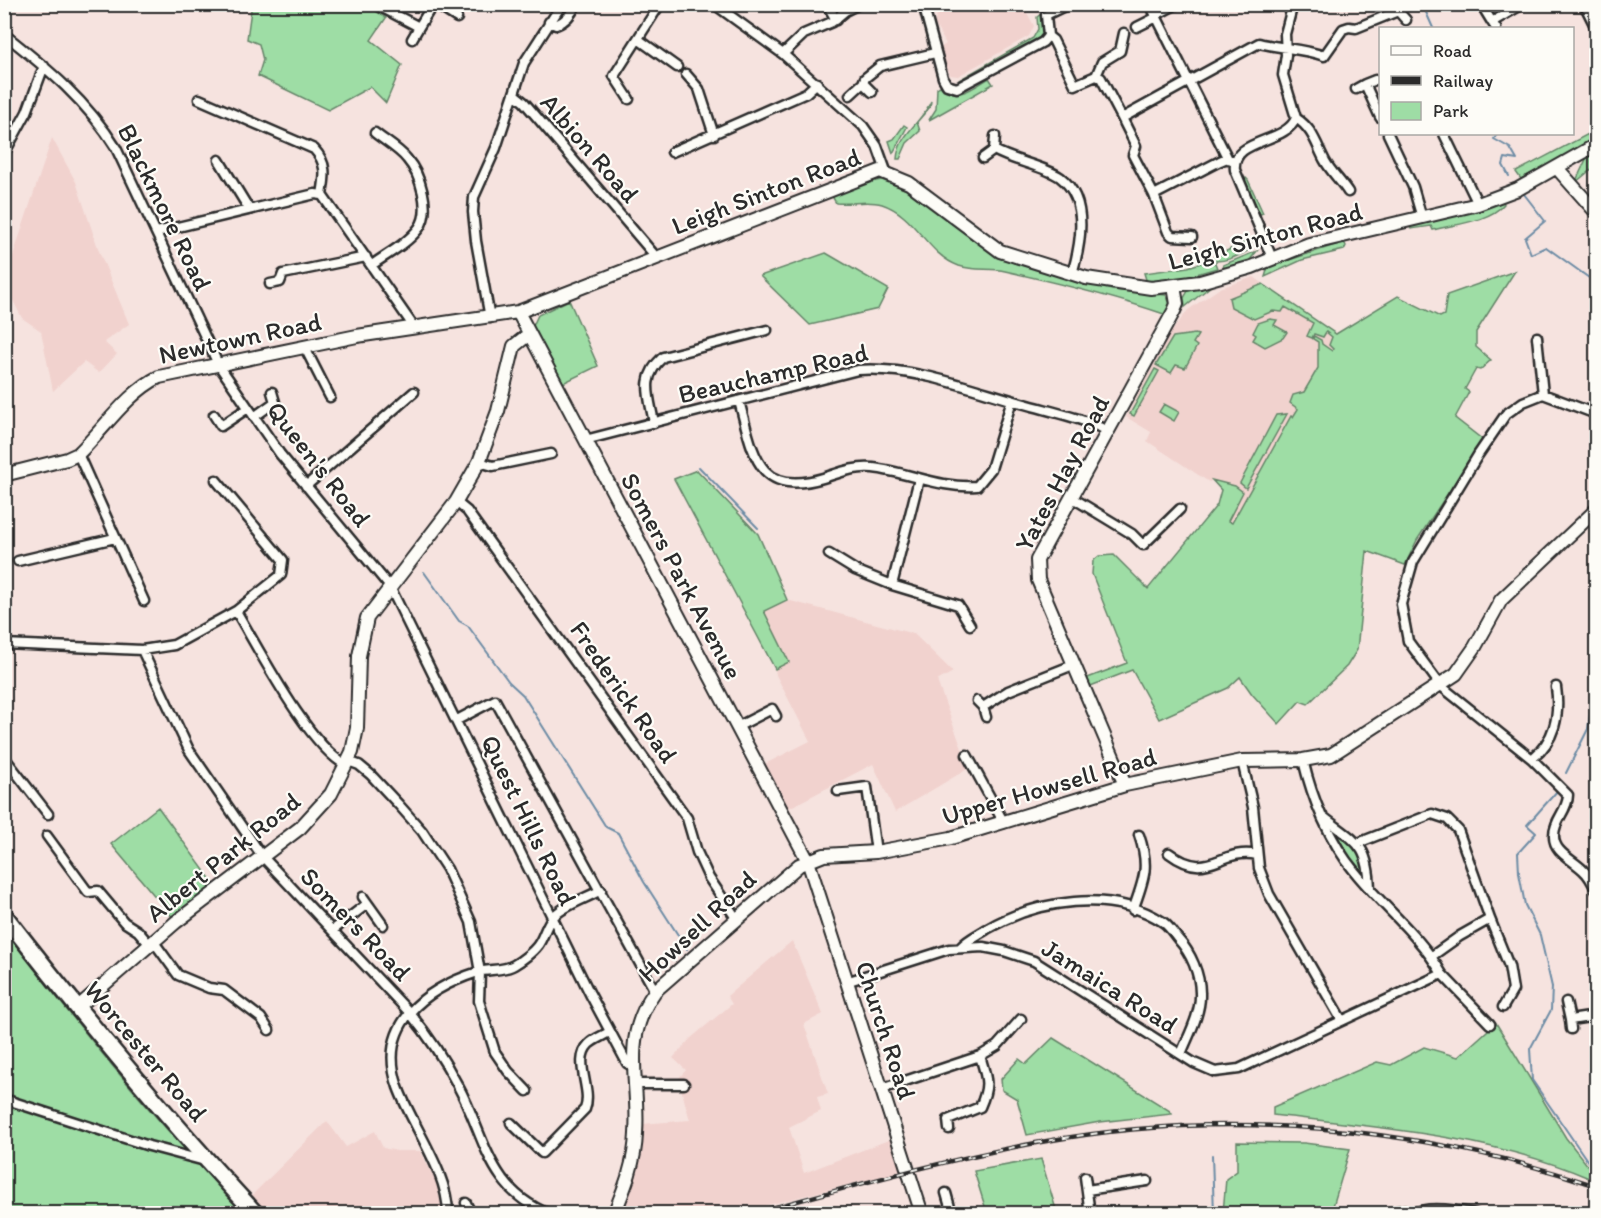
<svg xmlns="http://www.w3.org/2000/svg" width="1601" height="1218" viewBox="0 0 1601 1218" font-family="Itim,sans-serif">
<rect width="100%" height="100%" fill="#f6e3df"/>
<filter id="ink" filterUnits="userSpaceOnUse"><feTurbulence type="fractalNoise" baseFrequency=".0167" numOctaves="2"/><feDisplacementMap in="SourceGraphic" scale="12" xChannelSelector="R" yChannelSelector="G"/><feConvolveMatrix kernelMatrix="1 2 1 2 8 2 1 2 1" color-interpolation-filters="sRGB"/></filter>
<g filter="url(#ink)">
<path fill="#f1d2ce" d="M1023,5L1034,26L1029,36L958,76L950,75L940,48L946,44L934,23L937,15L957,5H983L986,9L993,5H1002L1005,7Z
M52,138L76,182L99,251L129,324L104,342L117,354L99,373L84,362L53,391L41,331L22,318L4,283Z
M1254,277L1483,440L1417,540L1405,565L1367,551L1357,650L1347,666L1308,704L1300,701L1279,724L1252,694L1240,677L1179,553L1217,506L1221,490L1213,480L1209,482L1147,441L1151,432L1126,417L1170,334L1188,310L1220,288Z
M787,600L914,634L953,672L937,681L969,768L895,812L873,764L787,809L765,764L810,741L776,675L775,669L789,662L764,611Z
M792,941L823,1014L804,1024L828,1094L817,1097L821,1111L789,1127L804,1173L891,1139L902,1171L736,1213L622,1214L633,1180L640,1149L642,1124L690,1120L678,1079L686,1070L673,1058L691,1038L732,1004L727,996Z
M327,1121L346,1147L375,1131L383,1148L397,1151H420L437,1183L443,1213H269L251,1196Z"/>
<path fill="#9edda5" stroke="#648468" stroke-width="1.5" d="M248,5H367L386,18L371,40L402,65L386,103L370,87L328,110L258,76L263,60L259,44L247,39L251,10Z
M1052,5H1059L1050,7L1042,15L1043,34L1039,40L958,84L959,80L1033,38L1038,29L1037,17Z
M989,78L993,84L929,120L936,109L937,88L940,86C957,102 973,88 989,78Z
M931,101L930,107L917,122L920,131L907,143L900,159H897C898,135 923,121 931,101Z
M904,125L907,127L893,153L889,141L894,139Z
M1596,130V140L1521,179L1516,172Z
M1596,150V159L1592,161L1594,167L1575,183L1588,155Z
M1246,178L1248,180L1263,213L1260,214L1244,179Z
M882,180L908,190L981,245L1014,263L1112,290L1166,295L1171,306L1164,314C1113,296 1058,283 1005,271C990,268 974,271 959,266C926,254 916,215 882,204C866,199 852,205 836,203L833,198L834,195L869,182Z
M1503,200L1504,204C1489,222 1455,224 1433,230L1431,226L1411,229L1409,225Z
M1251,239V249C1238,256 1223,264 1208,260Z
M1344,242L1346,246L1344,250L1302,260L1265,277L1268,267Z
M1257,251L1249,261L1224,268L1223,265Z
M826,253L888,289L878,309L810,325L760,276Z
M1207,261L1215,263L1217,268L1183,278L1147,283L1144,273L1188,267Z
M1515,271L1476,332V347L1491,360L1480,370L1476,369L1465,389L1469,392L1455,418L1483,440L1417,540L1405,565L1367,551L1357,650L1347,666L1308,704L1300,701L1279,724L1252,694L1240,677L1228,688L1159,719L1132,670L1088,687L1085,679L1127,663L1092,574L1093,561L1099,556L1114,555L1148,589L1217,505L1221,490L1212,480L1235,486L1243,492L1228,521L1232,523L1291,416L1293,417L1298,409L1290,403L1293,395L1304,392L1318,368V342L1313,339L1314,336L1321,340L1322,344L1332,351L1333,349L1329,345L1332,337L1326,332L1323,337L1314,334L1312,338L1307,336L1313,323L1285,307L1282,312L1273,311L1254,319L1231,307L1229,298L1263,284L1336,334L1398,296L1440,317L1444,315L1447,295Z
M1211,285V286L1185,307L1184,298L1188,291Z
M569,300L598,366L563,383L533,326L538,315Z
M1270,319L1277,320L1274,325L1287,332L1283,338L1265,347L1253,340L1256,335L1253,333L1258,323Z
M1195,334L1198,335L1193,343L1197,346L1185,368L1176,365L1171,373L1156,365L1173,337Z
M1155,369L1159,371L1134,416L1130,414Z
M1164,404L1179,412L1174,421L1159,412Z
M1287,414L1246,488L1240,483L1276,415Z
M697,470L758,534L787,600L764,611L789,662L775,669L674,479Z
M158,807L217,888L174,919L111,844Z
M1335,830L1360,851L1365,874H1362L1348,856Z
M4,921L13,931L9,936C83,1032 160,1127 245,1213H5Z
M1496,1023L1566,1138L1592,1171L1589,1178C1491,1136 1379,1127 1273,1115V1107L1377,1062L1391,1065L1424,1047L1458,1057Z
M1053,1038L1170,1111L1172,1114L1100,1122L1027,1135L1017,1099L1002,1090L1001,1079L1019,1059L1026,1064Z
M1237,1142L1304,1143L1350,1149L1331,1213H1223L1226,1179L1237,1171Z
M1041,1159L1057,1213H987L974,1171Z
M1405,1204L1409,1208L1406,1213H1380V1211H1387L1388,1207Z"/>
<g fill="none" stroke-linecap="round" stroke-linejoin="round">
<path stroke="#6d8ca5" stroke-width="2" d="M1415,4L1425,10L1433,28
M1497,134L1494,139L1510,148L1517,160L1505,158L1503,165L1509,176
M1524,194L1545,221L1525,238L1531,254L1546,247L1596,283
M699,467L758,528
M424,572L459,621L468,626L509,682L523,695L606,827L618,833L644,882L687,949
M1566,773L1588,729L1593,694L1596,690
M1558,790L1527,825L1536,833L1518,853L1519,873L1525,905L1540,935L1552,987L1551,1010L1530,1049L1532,1080L1593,1169L1594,1178
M1212,1155L1214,1214
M1591,1206L1593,1214"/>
<g stroke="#2b2b2b" stroke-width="13">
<path id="street" d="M375,4L419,27L412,39
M435,4L457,18
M714,4L783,54L863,126L877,146L886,171
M827,4L836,20
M923,4L943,78L947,85L957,88L1043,42L1048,36L1046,15L1069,4
M1150,4L1228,159
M1481,4L1492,22
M1584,4L1596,28
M1398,11L1406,20
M1156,15L1177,4
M549,22L556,25C566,21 572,14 576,4
M419,27L433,4
M1137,27L1157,17
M1496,28L1492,22L1523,4
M4,34C47,68 87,101 116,148L218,364L280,454L390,587L590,994L627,1063L634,1067
M1048,36L1053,40L1075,85L1096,76
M638,39L677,67
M783,54L804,34L832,22L845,11L859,4
M686,74L699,89L714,135
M1096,76L1101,78L1122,118L1259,43C1282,49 1302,48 1324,56L1343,29L1349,27L1356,28L1398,11L1397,4
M1096,76L1102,62L1120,51L1124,33
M1375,80L1365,84L1380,117
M1356,89L1365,84
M872,92L863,83L865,78L880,66L935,53
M514,94L524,102L657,258
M850,95L863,83
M199,99L314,149C328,164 325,177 322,195
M629,99L614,76L660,4
M1122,118L1136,146L1133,155L1154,195L1220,161L1227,158L1234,161
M1296,118C1313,129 1316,144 1325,161C1331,172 1341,181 1348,192
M1388,134L1413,187L1422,218
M1444,134L1478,204
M994,150L995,136
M672,152L806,93L817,83
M4,154L27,112L44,66
M983,158L994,150C1013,161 1044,166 1060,177C1089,199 1081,244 1072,274
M219,160L249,209
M1154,195L1168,232L1172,236L1192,237
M157,232L315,194L322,195L414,327
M1272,258L1235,170C1231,138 1286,144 1296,118L1283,75L1286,55L1285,34L1293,4
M372,265C387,254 407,244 419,228C432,210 420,174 407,159C399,149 385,141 375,133
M270,284L280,282L283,274L366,257
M490,318L476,241L473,212L474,197L496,148L524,63L562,4
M1537,337L1543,394
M304,346L330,397
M739,401C753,451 756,498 823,478C839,473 856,466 873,468C908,472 941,489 977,486L991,469L1012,400
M214,415L221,426L248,408
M254,417L275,402L272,392
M654,423C649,395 640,378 663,357L767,330
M585,440L858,370C914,366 971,389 1025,404C1053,412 1082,418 1108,431
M78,454L144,601
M479,462L493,466L551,454
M919,479L892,585L958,605L970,625
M306,486L414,392
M1071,497L1132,534L1143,545L1180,509
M456,502L467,511L687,818L697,852L709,878L736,918
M829,554L855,570L892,585
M18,561L115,538
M236,611C260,651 308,745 346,765
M4,644L142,650L174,645L236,611L281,575L283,560L216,480
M142,650L189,750L262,856L409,1012C428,1035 444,1059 458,1086C486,1137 487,1189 549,1214
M1556,687C1560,716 1555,740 1532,759L1441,686L1408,641L1401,604L1413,562L1478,455L1506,414L1523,402L1543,394L1596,414
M977,701L983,707
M986,717L983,707L1008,691L1073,665
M457,720L495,700L655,991
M737,727L772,709L776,716
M967,755L1004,823
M4,757L48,814
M1532,759L1568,795C1568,810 1554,820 1554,835C1553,852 1572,859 1583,870C1589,875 1593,883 1596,890
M348,761L359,765L371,775L399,805L422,831L447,869L471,922L480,972L479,1001L495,1052L508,1071L527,1091
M1242,761L1253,807L1259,868L1269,894L1341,1019
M838,791L867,787L876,852
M1325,818C1357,843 1368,844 1370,888
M47,836L88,892L98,891L124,922L138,931L150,945
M1358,843L1432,814L1447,819L1458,830L1490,919
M1169,853C1209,883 1220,847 1257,855
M363,897L383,925
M1133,910C1144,879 1150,867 1139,835
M333,930L367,904
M154,942L178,975L209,988L224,990L261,1018L269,1030
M961,947C968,939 978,935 987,929C1037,900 1111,888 1163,922C1169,926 1174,934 1178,939C1191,953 1200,974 1200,993C1201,1014 1188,1036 1181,1054
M1432,956L1460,936L1490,919L1509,966L1513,990L1503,1007
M1442,974L1490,1024
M846,982L949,949L983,947L1004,951L1034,961L1194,1063L1215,1072L1239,1069L1442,974C1419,934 1383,907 1355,872C1329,841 1312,798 1303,760
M1566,1002L1570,1020L1596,1016
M1570,1020L1571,1029
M634,1084H684
M881,1089L980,1056L997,1046L1021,1019
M4,1099L149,1146L205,1161
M511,1123L542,1153L585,1109C593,1089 572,1061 589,1044C594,1039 603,1036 609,1032
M949,1129L948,1120L980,1107C990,1085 987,1079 980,1056
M1085,1177L1090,1214
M1087,1190L1147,1181
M946,1193L952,1214
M466,1203L471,1214
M448,1214C448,1172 412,1126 398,1087C376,1025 425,989 478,972C489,969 504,971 514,965C521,961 533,952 538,945C544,937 546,924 553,917C564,905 587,898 601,890
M1411,1214C1428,1205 1457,1210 1476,1214"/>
</g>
<g stroke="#2b2b2b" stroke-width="16">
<path id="secondary" d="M1557,168L1596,212
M518,312L808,861L922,1214
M4,475L67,459L78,454C104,429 127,393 159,377L357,336L518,312L880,171L909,183L1000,251L1086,278L1151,288L1200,282L1252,267L1309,244L1478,204L1518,189L1596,145
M1125,785L1038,580L1037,560L1174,311L1177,304L1174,286
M77,1008L176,922L300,828L331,794L352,752L357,728L359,656L367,618L456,502L479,462L498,411L514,346L529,334
M614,1214C625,1187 635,1163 636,1134C640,1079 620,1041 655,991L799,865L824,855L876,852L951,838L1125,785L1242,761L1303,760L1331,755L1456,674L1475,647L1501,600L1596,510"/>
</g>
<g stroke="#2b2b2b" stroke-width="20">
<path id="highway" d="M4,915C84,1018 167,1118 256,1214"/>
</g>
<use href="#street" stroke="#fdfcf7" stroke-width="8"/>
<use href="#secondary" stroke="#fdfcf7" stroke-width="12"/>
<use href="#highway" stroke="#fdfcf7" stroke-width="15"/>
<g stroke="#2b2b2b" stroke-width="4.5">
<path id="rail" d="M750,1214C846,1188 943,1160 1041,1142C1226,1108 1419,1126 1596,1186"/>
</g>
<use href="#rail" stroke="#fdfcf7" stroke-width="2" stroke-dasharray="7" stroke-linecap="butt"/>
</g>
</g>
<g text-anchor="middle" stroke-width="4.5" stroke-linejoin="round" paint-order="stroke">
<g font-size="26" fill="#2b2b2b" stroke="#fdfcf7">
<text transform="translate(590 148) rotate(49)" y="9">Albion Road</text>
<text transform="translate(766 191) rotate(-21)" y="9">Leigh Sinton Road</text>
<text transform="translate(165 207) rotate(64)" y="9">Blackmore Road</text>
<text transform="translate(1265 236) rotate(-15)" y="9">Leigh Sinton Road</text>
<text transform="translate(240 338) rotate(-12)" y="9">Newtown Road</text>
<text transform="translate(773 373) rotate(-13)" y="9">Beauchamp Road</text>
<text transform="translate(319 464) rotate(52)" y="9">Queen's Road</text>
<text transform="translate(1062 473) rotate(-62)" y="9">Yates Hay Road</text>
<text transform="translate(682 576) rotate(62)" y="9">Somers Park Avenue</text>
<text transform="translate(624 692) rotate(55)" y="9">Frederick Road</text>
<text transform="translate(1049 786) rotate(-16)" y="9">Upper Howsell Road</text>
<text transform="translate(529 820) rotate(64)" y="9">Quest Hills Road</text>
<text transform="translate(223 857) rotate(-39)" y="9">Albert Park Road</text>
<text transform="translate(356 924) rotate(46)" y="9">Somers Road</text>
<text transform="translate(697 926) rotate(-43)" y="9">Howsell Road</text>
<text transform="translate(1110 986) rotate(32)" y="9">Jamaica Road</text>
<text transform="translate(886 1030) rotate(72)" y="9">Church Road</text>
<text transform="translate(146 1051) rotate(50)" y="9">Worcester Road</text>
</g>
</g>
<rect width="1601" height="1218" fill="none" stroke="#fdfcf7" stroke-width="24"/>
<rect x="12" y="12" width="1577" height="1194" fill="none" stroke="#2b2b2b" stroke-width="2" filter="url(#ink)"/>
<rect x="1379" y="27" width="195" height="108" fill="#fdfcf7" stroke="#a9a8a5" stroke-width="1.5"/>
<rect x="1391" y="46" width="30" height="9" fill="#fdfcf7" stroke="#a9a8a5" stroke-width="1.5"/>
<text x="1433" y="57" font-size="18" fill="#2b2b2b">Road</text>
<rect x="1391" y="76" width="30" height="9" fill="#2b2b2b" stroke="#a9a8a5" stroke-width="1.5"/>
<text x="1433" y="87" font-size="18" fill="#2b2b2b">Railway</text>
<rect x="1391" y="102" width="30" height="18" fill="#9edda5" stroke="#a9a8a5" stroke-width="1.5"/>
<text x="1433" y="117" font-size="18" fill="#2b2b2b">Park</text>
</svg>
